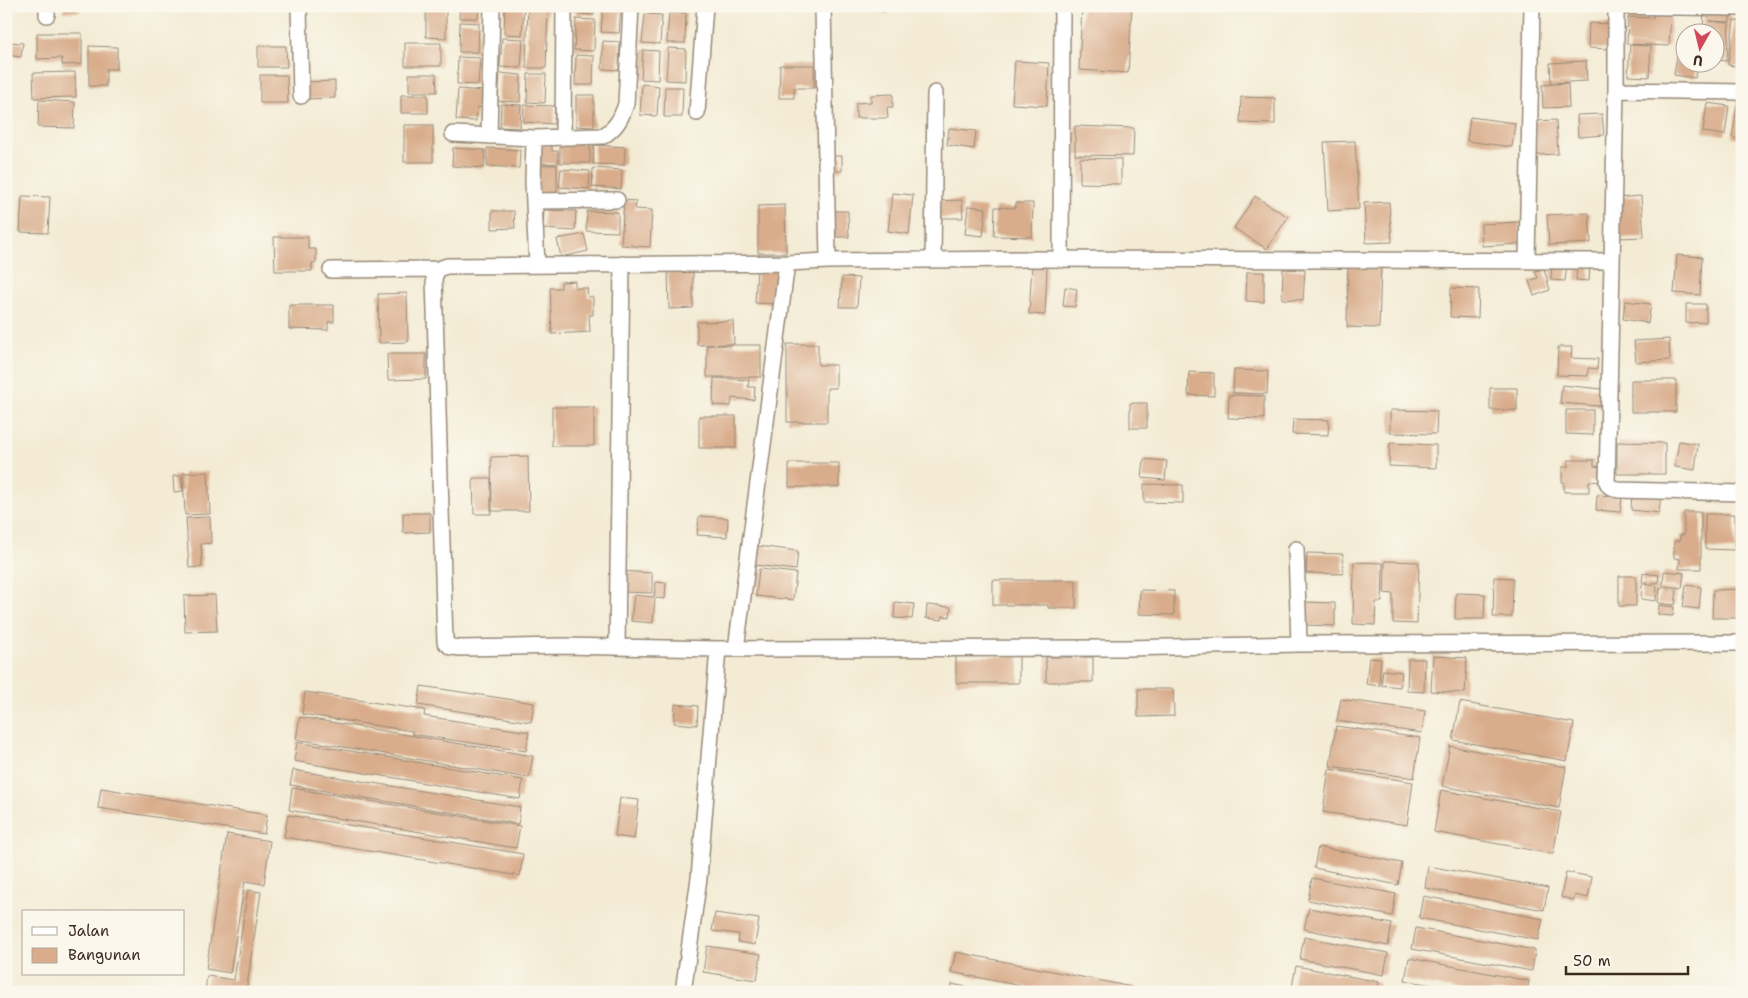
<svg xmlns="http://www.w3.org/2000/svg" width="1748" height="998" viewBox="0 0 1748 998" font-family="'Shantell Sans',sans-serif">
<rect width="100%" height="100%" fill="#fbf7ec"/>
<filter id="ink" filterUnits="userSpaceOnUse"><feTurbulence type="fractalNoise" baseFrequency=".02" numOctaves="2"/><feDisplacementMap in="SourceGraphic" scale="10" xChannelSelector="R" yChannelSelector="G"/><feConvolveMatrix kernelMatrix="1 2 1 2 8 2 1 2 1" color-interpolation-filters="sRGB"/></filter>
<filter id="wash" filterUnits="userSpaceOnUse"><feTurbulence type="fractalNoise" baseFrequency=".0096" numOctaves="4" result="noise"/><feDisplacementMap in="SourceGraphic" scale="20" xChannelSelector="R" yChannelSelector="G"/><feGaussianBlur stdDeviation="1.12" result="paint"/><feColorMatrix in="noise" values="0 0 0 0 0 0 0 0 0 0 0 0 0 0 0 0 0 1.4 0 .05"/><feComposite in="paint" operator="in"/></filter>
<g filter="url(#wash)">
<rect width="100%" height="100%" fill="#f3ebd4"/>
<g id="blocks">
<path fill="#d9ad8c" d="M63,6H80V12H63Z
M426,6H446V38L426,37Z
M460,6H479L478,18H459Z
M505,6H524L522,35L504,34Z
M528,6H548L546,68H526Z
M577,6H595L594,15L576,14Z
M603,6H621L619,33L601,32Z
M862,6H886L885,12L862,10Z
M1082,6H1132L1128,73L1079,70Z
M1704,9L1730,10V22L1709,21L1729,23L1727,61L1716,60V32H1703Z
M1653,12L1671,13L1669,46L1627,44L1628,17L1653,18Z
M669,13H686L685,43H667Z
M645,14L662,15L660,44L642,43Z
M576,19L595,20L594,51L574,50Z
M1734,20L1742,21V67L1728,65Z
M460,22L479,23L478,52H459Z
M1589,23L1613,24L1612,49L1588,48Z
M6,25H11L9,42L23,43L21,57L6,55Z
M37,33H82V64L62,65V58L37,59Z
M502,38L523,39L521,68L500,67Z
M603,41L620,42L619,70L602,69Z
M405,43H441V66H405Z
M1679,43L1686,44V62H1697L1695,78L1674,75Z
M1630,45L1651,46L1649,77L1628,76Z
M89,46L117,47V69H106V86H89Z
M258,46H286L287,67H258Z
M668,48L686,49L685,81L666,80Z
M643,50L659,51L658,80L641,79Z
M576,55L594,56L593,85H575Z
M458,57L480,58L478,85L457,84Z
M1015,61L1049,63L1047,106L1012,104Z
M1586,61L1587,81L1551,83L1550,63Z
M780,65H814V88H794V98H779Z
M75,72L76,97L34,98L33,73Z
M500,73L521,75L520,102L498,101Z
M409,74H436L437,92H409Z
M528,74H546L545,103L527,102Z
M260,75H287L288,103H260Z
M335,81V98L303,99L302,82Z
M1568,83L1569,107L1543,108L1542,85Z
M642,84L659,86L657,116L640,115Z
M665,87H683L682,117H664Z
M458,89L485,91L484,108L477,107L476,121L456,120Z
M893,94V107H887L888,118H856V103L871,102V95Z
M401,95H428V113H401Z
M576,95H594V127L576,126Z
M1241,97L1275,98V124L1240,123Z
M1738,99L1742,100V139L1732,138Z
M39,100L75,102L74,128L38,127Z
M1707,103L1729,106L1725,135L1703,132Z
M501,104L521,105L520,128L500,127Z
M524,105L555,106L554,124L523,122Z
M1602,114L1604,135L1578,137L1577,115Z
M1470,117L1515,123L1512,147L1467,141Z
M1556,120L1558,154L1536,155L1534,121Z
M404,125H433V162H404Z
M1075,126L1134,128L1133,156L1075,155Z
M949,128L976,131L974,149L947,145Z
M1355,141L1359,209L1328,211L1324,142Z
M560,143H590V163H560Z
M539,145L552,146V151H558V164L539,163Z
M594,145L625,147L624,165L593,164Z
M453,148L485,150L484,168L452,166Z
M487,148L520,150L519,168L487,166Z
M827,156H842V171H827Z
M1080,158L1121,159V184L1080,183Z
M538,165H557V194L538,195Z
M593,168L622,170L621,189L592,187Z
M561,169L590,171L589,189L559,187Z
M892,193L913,195L909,234L888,231Z
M22,196L50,197L48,233L20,232Z
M1255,196L1288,217L1267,249L1234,228Z
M1641,196L1644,237L1618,238L1616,198Z
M624,200L636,201L635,209L652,210L650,247L621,245Z
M962,200L963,218H935V201Z
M1389,202L1392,242L1366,243L1364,203Z
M1016,203H1033L1032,237L994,236L995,207L1015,208Z
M785,205L786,253H758V206Z
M968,206L986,208L983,236L965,234Z
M544,210L576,211L575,231L543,229Z
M492,211H514L515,228L492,229Z
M587,211L618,212V232L586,231Z
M828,211H848L849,237H828Z
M1589,213L1591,243L1549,245L1547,215Z
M1519,222L1520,244L1482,246L1481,224Z
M584,234L588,251L561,257L557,239Z
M274,237H308V249H316V263H312V271H275Z
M1677,255L1702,257L1700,295L1674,293Z
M1552,262L1567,264L1565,281L1551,280Z
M1577,263L1590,264L1589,281L1576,280Z
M1348,264L1381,265L1379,328L1347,327Z
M1032,265L1047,266L1045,315L1029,314Z
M757,268H779L777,304L755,303Z
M668,269H693V308L669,309Z
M1283,269L1305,270L1303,300L1282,299Z
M1544,269L1550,290L1534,296L1529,281L1538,278L1535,271Z
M1247,272H1264V302L1246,301Z
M842,277L859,278L857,307H840Z
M575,281V288H587L588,297H593V315H589L590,332L552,334L550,288H561V282Z
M1065,287L1077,289L1075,307L1063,306Z
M1451,288L1479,289L1478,318L1450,317Z
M407,293L408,342L379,343L378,294Z
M1625,301L1651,304L1648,323L1623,319Z
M1686,304H1706V322L1686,323Z
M289,305H334V322H328V330L289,329Z
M733,321L734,344L697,345V322Z
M1669,339L1670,360L1636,362L1634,341Z
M787,344H818V365H836V388H827V422H787Z
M707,345H761V377H707Z
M1558,347H1572L1571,358L1598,359L1597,369L1588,368V376L1557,375Z
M387,354H426V379L388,380Z
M1234,370L1268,371L1267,394L1233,393Z
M1189,372L1214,373V396L1188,395Z
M714,378L749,380L748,387H755L754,400L732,398L731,406L713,405Z
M1631,380H1676V412H1631Z
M1562,385L1602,389L1600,406L1560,403Z
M1490,388H1517V410H1490Z
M1229,395L1264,396V419L1228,418Z
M1130,403H1147V428H1130Z
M552,407H594V446H552Z
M1390,410L1437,411L1436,434L1390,433Z
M1566,410H1593V435L1566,434Z
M699,416H736V448H699Z
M1293,419L1329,420L1328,435L1292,434Z
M1679,441L1698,444L1695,470L1675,467Z
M1617,442L1665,443V474H1617Z
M1390,443L1436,445V468L1389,466Z
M528,456L529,511H492L491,457Z
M1144,459L1167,461L1165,480L1142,478Z
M1568,460H1594V466L1601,467V482L1589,481V492H1564V482H1562V467H1568Z
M789,463H839V487H789Z
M208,472L210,514L185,515L183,473Z
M173,476H181L183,491L174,492Z
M473,478H491V514H474Z
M1144,484L1183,485V503L1144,502Z
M1632,491L1661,494L1659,513L1631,510Z
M1597,495L1622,497L1620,512L1596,510Z
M1684,512H1701V569H1679L1680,559L1674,558V541H1680V535H1684Z
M403,513H430V532L403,533Z
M1705,514H1735V550L1705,549Z
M699,516L728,518L727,537L697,535Z
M210,517L211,543L201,544L202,567L189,568L186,518Z
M757,546L798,551L796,570L755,565Z
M1307,553L1343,554V574L1306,573Z
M1385,561L1419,562L1417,624L1393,623V594L1384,593Z
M1354,562L1383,563L1382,602H1376L1375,625L1353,624Z
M759,569L796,573L793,600L756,596Z
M620,571L652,573V593L620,592Z
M1664,571L1684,573L1682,588L1663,586Z
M1643,573L1659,575L1658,583L1642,582Z
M1619,576H1636V606H1619Z
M1494,577L1513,578L1512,617H1493Z
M993,580H1076V608H1048V605H993Z
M656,582L666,583L665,599L655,598L653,623L631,621L634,595L654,597Z
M1642,584L1657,586L1656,601L1641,599Z
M1686,585L1701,587L1699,609L1683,607Z
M1660,588L1677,590L1675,605L1658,603Z
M1742,589V618H1712L1713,590Z
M1140,590L1174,591V615L1139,614Z
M1456,593L1485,594L1484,619H1455Z
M215,595L217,631L185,632L184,596Z
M895,602L914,604L912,619L894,618Z
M1303,602L1335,603V626L1302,625Z
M927,605L951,607L950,617L943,616L942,620L926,618Z
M1659,605L1674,607L1673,616L1658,615Z
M956,656H1019V683H956Z
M1433,656L1467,658L1465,693L1431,691Z
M1046,657H1093V682H1046Z
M1369,658L1381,659L1379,686L1366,684Z
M1408,659H1425L1424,692L1407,691Z
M1383,670L1402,672L1400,687L1381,685Z
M421,686L534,703L531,722L418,705Z
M1138,689H1173L1174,716L1138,717Z
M305,692L425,710L424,716L529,732L526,751L412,734V731L302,714Z
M1341,699L1425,711L1422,733L1337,721Z
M1460,702L1574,723L1567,761L1453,740Z
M675,704L698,706L697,725L674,723Z
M300,717L533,756L529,778L296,739Z
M1336,726L1420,738L1414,778L1330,766Z
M297,742L523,780L520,799L294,761Z
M1450,746L1566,767L1559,808L1442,786Z
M1329,769L1413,782L1407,825L1323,812Z
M293,770L520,807L518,824L290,785Z
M101,788L267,815L264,834L98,808Z
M292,788L520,826L516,848L289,810Z
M1441,790L1561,812L1553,854L1434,832Z
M620,798L639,800L634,839L615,836Z
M288,815L523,854L520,876L284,837Z
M227,834L270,841L264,884L245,881L230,973L206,969Z
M1318,847L1402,863L1398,885L1314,868Z
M1428,866L1548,888L1544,910L1425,888Z
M1566,872L1592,877L1588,898L1575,895L1574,900L1561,897Z
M1312,878L1396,894L1392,916L1308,900Z
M248,890L261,892L246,992H205L207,976L234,980Z
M1423,896L1543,919L1538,940L1419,918Z
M1309,908L1392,924L1388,946L1304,929Z
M715,913L759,919L755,945L738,942L739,934L712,931Z
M1416,928L1535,950L1532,971L1412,949Z
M1304,937L1388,953L1384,975L1300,959Z
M707,946L761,954L757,980L703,972Z
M956,952L1132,987L1131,992H1051L951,972Z
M1409,958L1529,981L1527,992H1467L1405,980Z
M1296,966L1379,982L1378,992H1314L1292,987Z
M952,984L985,991V992H951Z"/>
</g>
</g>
<g filter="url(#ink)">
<use href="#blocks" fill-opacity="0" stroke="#978a79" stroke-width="1"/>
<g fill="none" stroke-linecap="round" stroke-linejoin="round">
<g stroke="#978a79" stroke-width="18">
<path id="street" d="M299,6L301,96
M823,6L828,261
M1616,6V90L1607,482L1609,486L1618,490L1742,493
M1616,6L1742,8
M47,15V6
M1616,90L1742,92
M697,113L705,6
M453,134L534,138L603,136C616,128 621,119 626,104L631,6
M489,136L492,6
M563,137L564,6
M534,138L533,182L537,265
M534,201L617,200
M933,260L935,93
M1061,260L1062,6
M1527,260L1532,6
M1612,261L1023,259L828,261L787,263L447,266L438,269L434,278L445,642L451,647L461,648L561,646L718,649L1126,648L1299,644L1742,643
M331,270L438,269
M1296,549L1299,644
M617,647L622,264
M736,649L787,263
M683,992L699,878L718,649"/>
</g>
<use href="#street" stroke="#fff" stroke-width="15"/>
</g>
</g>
<rect width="1748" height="998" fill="none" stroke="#fbf7ec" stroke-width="25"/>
<rect x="22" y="910" width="162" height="65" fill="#fbf7ec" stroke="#aea59a"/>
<rect x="32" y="927" width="25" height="8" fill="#ffffff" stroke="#aea59a"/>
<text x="68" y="936" font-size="15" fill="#3b2a1e">Jalan</text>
<rect x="32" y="948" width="25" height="15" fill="#d9ad8c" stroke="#aea59a"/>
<text x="68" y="960" font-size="15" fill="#3b2a1e">Bangunan</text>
<g transform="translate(1700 48) rotate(188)"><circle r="24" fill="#fbf7ec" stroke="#aea59a"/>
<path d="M0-4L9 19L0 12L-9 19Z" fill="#d1495b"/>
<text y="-8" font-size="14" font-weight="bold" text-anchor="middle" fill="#3b2a1e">U</text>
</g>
<path d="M1566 966v8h122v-8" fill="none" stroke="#3b2a1e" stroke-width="2.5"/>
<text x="1573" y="966" font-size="15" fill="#3b2a1e" stroke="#fbf7ec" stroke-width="4" paint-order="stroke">50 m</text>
</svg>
